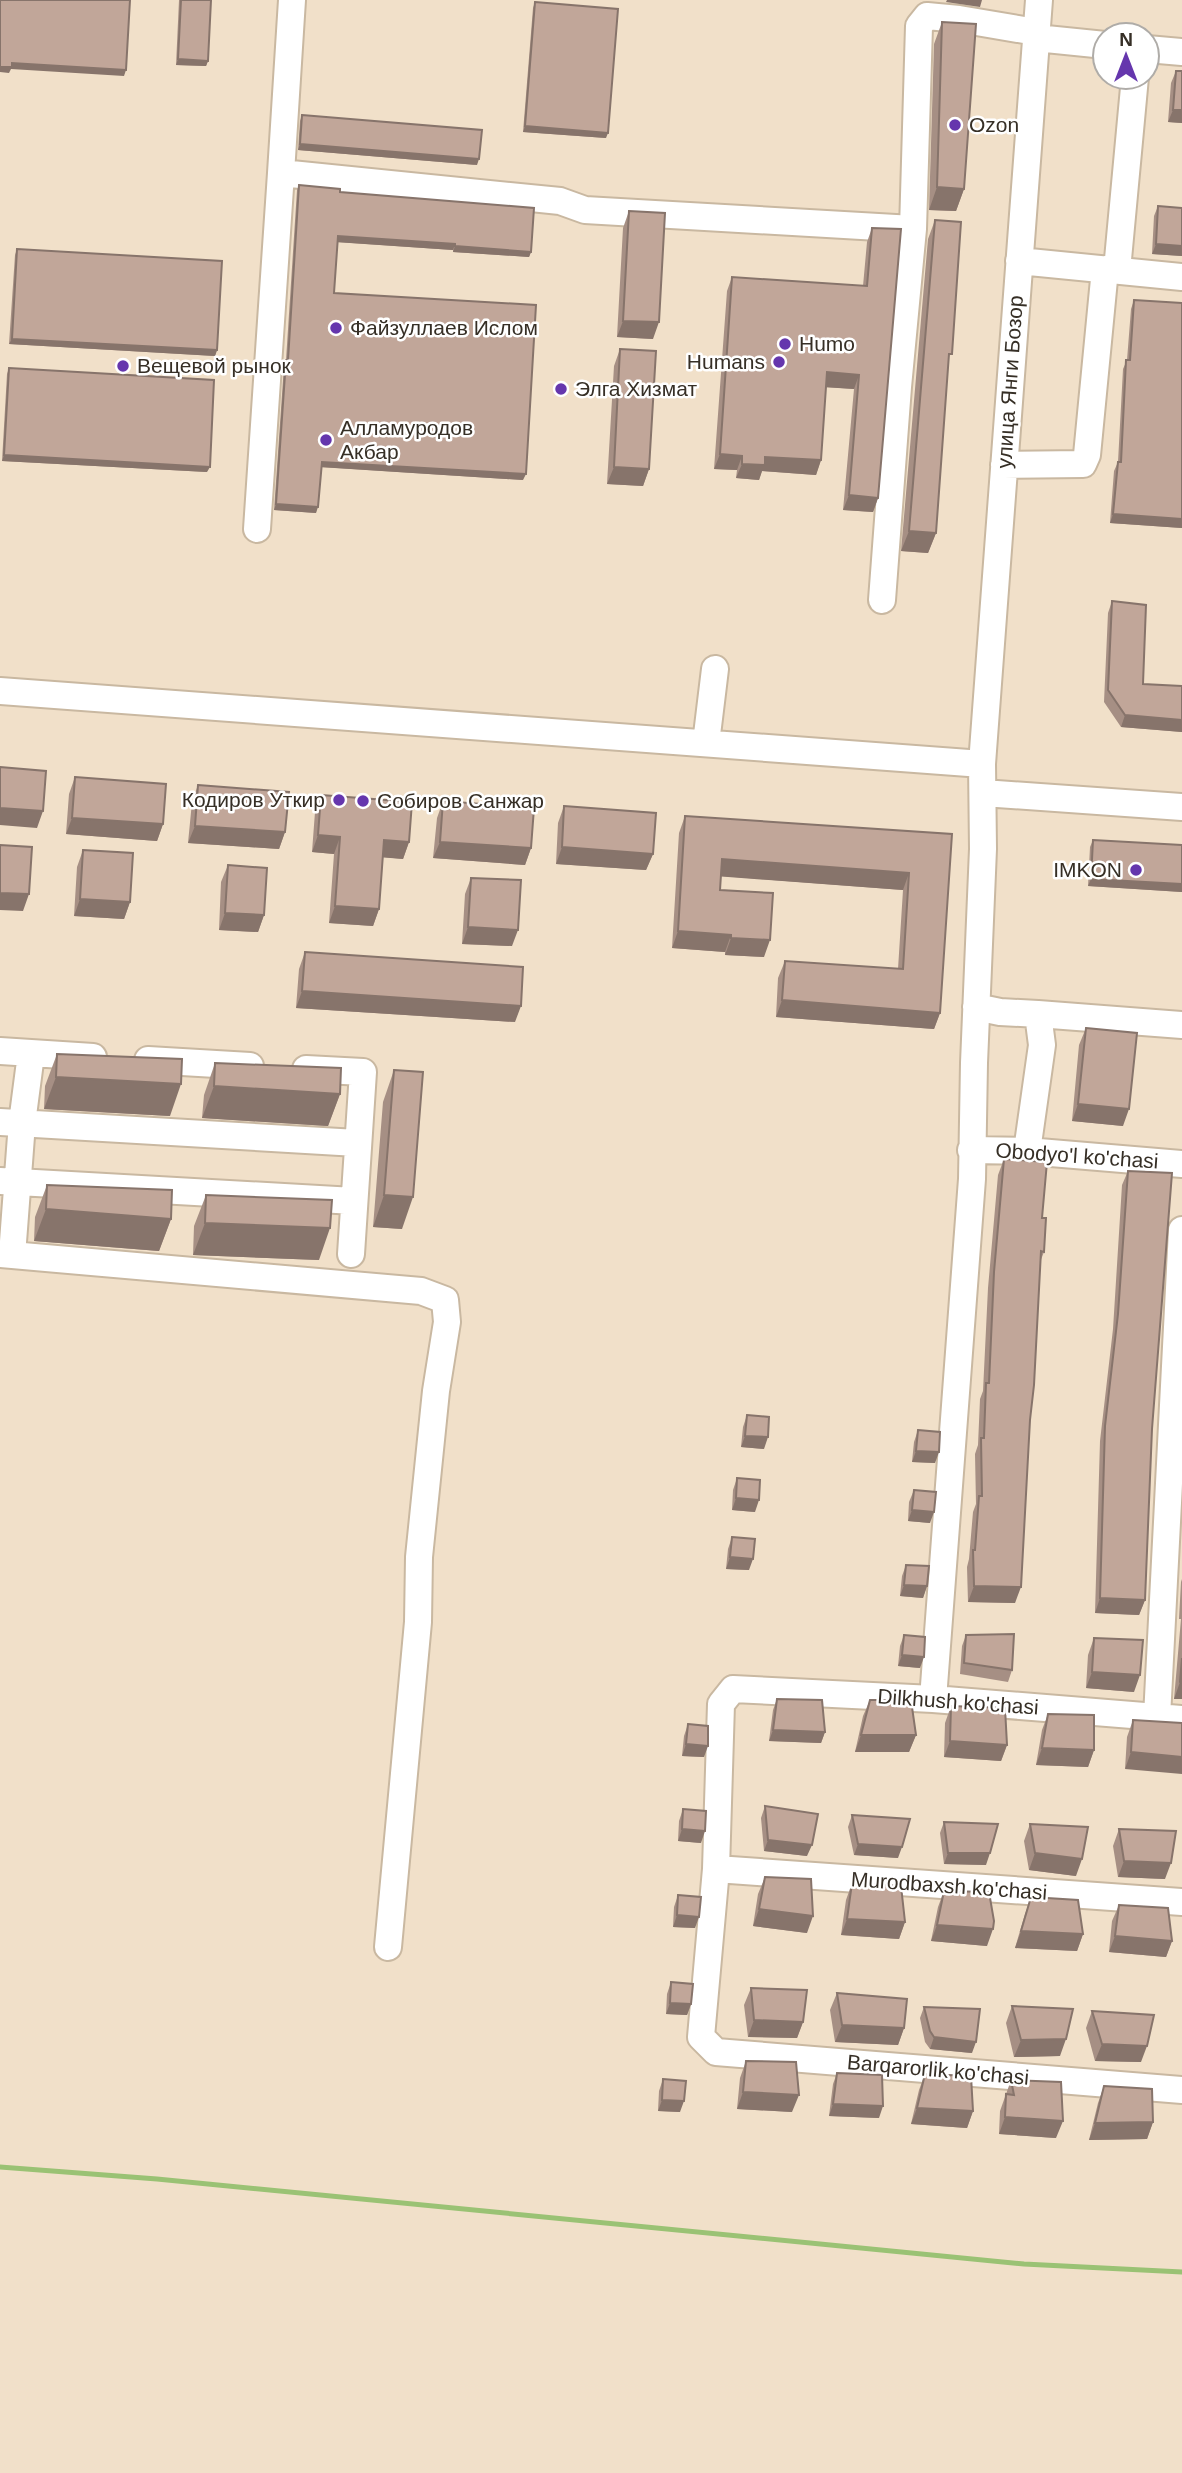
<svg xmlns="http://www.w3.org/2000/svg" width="1182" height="2473" viewBox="0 0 1182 2473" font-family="Arial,sans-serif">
<rect width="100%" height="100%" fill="#f1e0c9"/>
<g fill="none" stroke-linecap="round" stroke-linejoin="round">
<path stroke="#9ac274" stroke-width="5" d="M0,2167L157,2179L1024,2264L1182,2272"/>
<g stroke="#c9b8a1" stroke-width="30">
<path id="minor" d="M1036,38L1105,45
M1147,49L1182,52
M281,173L292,0
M1019,261L1182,277
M1117,270L1135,77
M1004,465L1083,464L1087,455L1105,269
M257,529L281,173L560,201L585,210L913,229
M882,600L898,387L913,229L919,26L927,16L959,19L1036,32
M0,691L982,764
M706,743L715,669
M983,793L1182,807
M976,1007L1000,1012L1038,1014L1042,1045L1027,1151
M1038,1014L1182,1025
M0,1051L93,1057
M148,1060L250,1066
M306,1069L363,1072L351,1254
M0,1122L357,1143
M971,1150L1027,1151L1182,1164
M0,1181L354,1201
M0,1254L421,1291L445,1300L447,1322L436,1391L419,1557L418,1622L388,1947
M12,1255L22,1123L31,1054
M933,1699L972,1179L974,1063L983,849L982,764L1039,0
M1157,1717L1182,1230
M1182,1719L933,1699L733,1689L721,1704L716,1869L701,2037L716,2052L1182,2090
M716,1869L1182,1902"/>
</g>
<use href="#minor" stroke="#fff" stroke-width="26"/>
</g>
<path fill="#a68f84" d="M179,0H211L208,61L206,66L176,65Z
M535,2L606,138L523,132L533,8Z
M942,22L964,189L956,211L929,210L934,44Z
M1176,71L1182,123L1168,122L1171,83Z
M302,115L477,165L298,150L300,121Z
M299,185L531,252L529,257L453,252V250L337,242L334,293L523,480L321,467L316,513L274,510L284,365L286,360L297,190Z
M1158,206L1182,208V256L1152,254L1154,216Z
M629,211L653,339L617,337L623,228Z
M935,220L948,366L936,533L928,553L901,551L928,239Z
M872,228L878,498L873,512L843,510L854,389L826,387L821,460L816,475L762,471L759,480L736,478L737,470L714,469L727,291L732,277L863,286L867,242Z
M17,249L217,350L215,356L9,344L15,255Z
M1134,300L1182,303V528L1110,523L1114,471L1118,462L1123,369L1127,360L1131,309Z
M620,349L649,469L643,486L607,484L614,366Z
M9,368L207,472L2,461L7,374Z
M1112,601L1143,684L1182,686V732L1121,727L1104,702L1108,613Z
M75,777L163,824L157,841L66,834L69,794Z
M198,785L285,832L279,849L188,843L192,802Z
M321,795L409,842L403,859L383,857L379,909L373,926L329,923L334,854L312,852L315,812Z
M443,801L531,848L525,865L433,858L437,818Z
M564,806L653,854L646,870L556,864L558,823Z
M685,816L952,834L940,1013L934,1029L776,1017L778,978L785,961L898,969L903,890L721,876L720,890L764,957L725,955V952L672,948L679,833Z
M1093,840L1182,845V892L1088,886L1090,847Z
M83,850L130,902L124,919L74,916L77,867Z
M228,865L264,915L258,932L219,930L221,882Z
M471,878L512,946L462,944L465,894Z
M305,952L515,1022L296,1008L299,969Z
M1086,1028L1123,1126L1072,1121L1079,1045Z
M57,1054L170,1116L44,1109L45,1086Z
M215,1063L340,1094L328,1126L202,1118L204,1095Z
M394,1070L402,1229L373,1227L383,1102Z
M1004,1159L1042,1218L1044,1252L1040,1262L1030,1420L1015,1603L968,1602L967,1567L969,1559L973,1512L976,1504L975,1454L978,1445L980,1399L983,1391L988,1288L998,1175Z
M1128,1171L1145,1600L1139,1615L1095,1613L1100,1441L1113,1329L1122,1185Z
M47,1185L171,1219L159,1251L34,1241L35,1217Z
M206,1195L319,1260L193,1255L194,1226Z
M747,1415L764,1449L741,1447L743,1427Z
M918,1430L935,1463L912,1462L914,1442Z
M737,1478L755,1512L732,1510L733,1490Z
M914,1490L930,1523L908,1521L909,1502Z
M732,1537L749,1570L726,1569L728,1549Z
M906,1565L927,1586L923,1598L900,1596L902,1576Z
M1182,1579V1699H1174L1181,1619H1179L1181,1582Z
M904,1635L920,1668L898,1666L900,1646Z
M966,1635L1012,1670L1008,1682L960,1674L962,1646Z
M1094,1638L1134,1692L1086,1688L1088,1655Z
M777,1699L825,1732L821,1743L769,1741L773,1710Z
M870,1700L916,1735L909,1752H855L863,1716Z
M951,1706L1007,1745L1001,1761L944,1757L945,1723Z
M1048,1714L1094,1750L1088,1767L1036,1765L1042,1730Z
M1133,1720L1182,1723L1125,1769L1127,1737Z
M688,1724L704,1757L682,1756L684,1736Z
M765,1806L807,1856L764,1851L761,1818Z
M683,1809L701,1843L678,1841L679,1821Z
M852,1815L898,1858L854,1855L848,1827Z
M944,1822L986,1865L944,1864L940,1833Z
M1030,1824L1076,1876L1029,1870L1024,1841Z
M1119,1829L1165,1879L1118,1877L1113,1846Z
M765,1877L807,1933L753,1926L758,1894Z
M852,1883L905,1922L899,1939L841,1935L846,1900Z
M944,1891L987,1946L931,1941L938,1907Z
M678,1895L695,1928L673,1927L674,1907Z
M1031,1897L1083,1934L1077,1951L1015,1948L1025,1914Z
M1119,1905L1172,1941L1166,1957L1109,1952L1112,1921Z
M671,1982L691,2004L687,2015L666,2014L667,1994Z
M751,1988L803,2022L797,2038L748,2037L744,2005Z
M837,1993L904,2028L898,2045L835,2042L830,2010Z
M1012,2006L1060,2056L1014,2057L1006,2023Z
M924,2007L972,2053L930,2049L925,2042L920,2018Z
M1092,2011L1141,2062L1095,2061L1086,2028Z
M746,2061L792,2112L737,2109L740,2078Z
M837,2073L879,2118L829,2116L833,2084Z
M925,2074L973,2111L967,2128L911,2124L919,2090Z
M663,2079L680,2112L658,2111L659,2091Z
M1011,2080L1056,2138L999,2134L1000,2111Z
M1104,2086L1153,2122L1147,2139L1089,2140L1098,2103Z"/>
<path fill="#87746b" d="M947,0H982L980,7L946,2Z
M178,59L208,61L206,66L176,65Z
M12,63L126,70L124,76L11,69L9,73L0,72V67Z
M1173,110H1182V123L1168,122Z
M525,126L608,133L606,138L523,132Z
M300,144L479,159L477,165L298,150Z
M937,187L964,189L956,211L929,210Z
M338,236L455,244L453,250L335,242Z
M1156,244L1182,246V256L1152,254Z
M455,246L531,252L529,257L453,252Z
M623,321L659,322L653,339L617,337Z
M12,339L217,350L215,356L9,344Z
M827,372L859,375L854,389L822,387Z
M720,454L742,456L737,470L714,469Z
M4,455L210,467L207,472L2,461Z
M765,457L821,460L816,475L762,471L759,480L736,478L742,464Z
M322,462L526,474L523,480L319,467Z
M614,467L649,469L643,486L607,484Z
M849,495L878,498L873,512L843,510Z
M276,504L318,507L316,513L274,510Z
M1113,514L1182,519V528L1110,523Z
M909,531L936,533L928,553L901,551Z
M1125,715L1182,720V732L1121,727Z
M0,808L43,811L37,828L0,825Z
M72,818L163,824L157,841L66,834Z
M195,826L285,832L279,849L188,843Z
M318,835L340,837L334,854L312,852Z
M384,840L409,842L403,859L378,857Z
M440,842L531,848L525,865L433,858Z
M562,847L653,854L646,870L556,864Z
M722,859L909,873L903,890L715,876Z
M1091,879L1182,884V892L1088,886Z
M0,893L29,894L23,911L0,910Z
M80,899L130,902L124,919L74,916Z
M335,906L379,909L373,926L329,923Z
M225,913L264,915L258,932L219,930Z
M468,927L518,930L512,946L462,944Z
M678,931L731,935L725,952L672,948Z
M731,938L770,940L764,957L725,955Z
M302,991L521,1006L515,1022L296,1008Z
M782,1000L940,1013L934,1029L776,1017Z
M56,1077L181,1084L170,1116L44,1109Z
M214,1086L340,1094L328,1126L202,1118Z
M1078,1104L1129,1109L1123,1126L1072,1121Z
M384,1195L413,1197L402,1229L373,1227Z
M46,1209L171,1219L159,1251L34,1241Z
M205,1223L330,1228L319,1260L193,1255Z
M745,1436L768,1437L764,1449L741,1447Z
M916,1451L939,1452L935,1463L912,1462Z
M736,1498L759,1500L755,1512L732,1510Z
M912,1510L934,1512L930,1523L908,1521Z
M730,1557L753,1559L749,1570L726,1569Z
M904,1585L927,1586L923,1598L900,1596Z
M974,1586L1021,1587L1015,1603L968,1602Z
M1100,1598L1145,1600L1139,1615L1095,1613Z
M902,1655L924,1657L920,1668L898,1666Z
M1092,1672L1140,1675L1134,1692L1086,1688Z
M1180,1682L1182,1683V1699H1174Z
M773,1730L825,1732L821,1743L769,1741Z
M861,1735H916L909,1752H855Z
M950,1741L1007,1745L1001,1761L944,1757Z
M686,1744L708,1746L704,1757L682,1756Z
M1042,1748L1094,1750L1088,1767L1036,1765Z
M1131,1752L1182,1757V1774L1125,1769Z
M682,1829L705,1831L701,1843L678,1841Z
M768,1840L812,1845L807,1856L764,1851Z
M858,1844L902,1847L898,1858L854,1855Z
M948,1853H990L986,1865L944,1864Z
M1035,1853L1082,1859L1076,1876L1029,1870Z
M1124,1861L1171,1863L1165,1879L1118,1877Z
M759,1909L813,1916L807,1933L753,1926Z
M677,1915L699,1917L695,1928L673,1927Z
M847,1919L905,1922L899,1939L841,1935Z
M937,1925L993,1929L987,1946L931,1941Z
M1021,1931L1083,1934L1077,1951L1015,1948Z
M1115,1936L1172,1941L1166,1957L1109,1952Z
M670,2003L691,2004L687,2015L666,2014Z
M754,2020L803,2022L797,2038L748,2037Z
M842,2025L904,2028L898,2045L835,2042Z
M934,2037L976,2042L972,2053L930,2049Z
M1066,2039L1060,2056L1014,2057L1021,2040Z
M1102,2044L1147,2046L1141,2062L1095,2061Z
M743,2092L799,2095L792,2112L737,2109Z
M662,2100L684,2101L680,2112L658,2111Z
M833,2104L883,2106L879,2118L829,2116Z
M917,2108L973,2111L967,2128L911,2124Z
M1005,2117L1063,2121L1056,2138L999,2134Z
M1153,2122L1147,2139L1089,2140L1095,2123Z"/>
<path fill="#c1a699" stroke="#87746b" stroke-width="2" d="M0,0H130L126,70L12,63V67H0Z
M181,0H211L208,61L178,59Z
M535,2L618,9L608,133L525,126Z
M942,22L976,24L964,189L937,187Z
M1176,71H1182V110H1173Z
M302,115L482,130L479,159L300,144Z
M299,185L340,189V192L534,208L531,252L455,246V244L338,236L334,293L536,305L526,474L322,462L318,507L276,504L286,360H288Z
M1158,206L1182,208V246L1156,244Z
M629,211L665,213L659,322L623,321Z
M935,220L961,222L952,354H949L936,533L909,531Z
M872,228L901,229L878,498L849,495L859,375L827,372L821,460L765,457V465L742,464V456L720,454L732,277L867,286Z
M17,249L222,261L217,350L12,339Z
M1134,300L1182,303V519L1113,514L1118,462H1121L1126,360H1130Z
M620,349L656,351L649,469L614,467Z
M9,368L214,380L210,467L4,455Z
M1112,601L1146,605L1143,684L1182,686V720L1125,715L1108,690Z
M0,767L46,771L43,811L0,808Z
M75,777L166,784L163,824L72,818Z
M198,785L289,792L285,832L195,826Z
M321,795L412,802L409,842L384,840L379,909L335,906L340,837L318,835Z
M443,801L534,808L531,848L440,842Z
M564,806L656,813L653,854L562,847Z
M685,816L952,834L940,1013L782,1000L785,961L903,969L909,873L722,859L720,890L773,893L770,940L731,938V935L678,931Z
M1093,840L1182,845V884L1091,879Z
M0,845L32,847L29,894L0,893Z
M83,850L133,853L130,902L80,899Z
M228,865L267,868L264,915L225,913Z
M471,878L521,880L518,930L468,927Z
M305,952L523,967L521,1006L302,991Z
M1086,1028L1137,1033L1129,1109L1078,1104Z
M57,1054L182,1059L181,1084L56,1077Z
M215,1063L341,1068L340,1094L214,1086Z
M394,1070L423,1072L413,1197L384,1195Z
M1004,1159L1047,1162L1042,1218H1046L1044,1252L1041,1251L1034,1385L1030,1420L1021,1587L974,1586L973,1550H975L979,1496H982L981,1438H984L986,1383H989L994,1272Z
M1128,1171L1172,1173L1152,1429L1145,1600L1100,1598L1105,1426L1118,1314Z
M47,1185L172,1190L171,1219L46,1209Z
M206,1195L332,1200L330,1228L205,1223Z
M747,1415L769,1417L768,1437L745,1436Z
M918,1430L940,1432L939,1452L916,1451Z
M737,1478L760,1480L759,1500L736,1498Z
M914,1490L936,1492L934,1512L912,1510Z
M732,1537L755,1539L753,1559L730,1557Z
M906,1565L929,1566L927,1586L904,1585Z
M1014,1634L1012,1670L964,1663L966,1635Z
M904,1635L925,1637L924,1657L902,1655Z
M1094,1638L1143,1640L1140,1675L1092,1672Z
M1182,1658V1683L1180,1682Z
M777,1699L822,1700L825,1732L773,1730Z
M870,1700H911L916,1735H861Z
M951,1706L1005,1708L1007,1745L950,1741Z
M1048,1714L1094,1715V1750L1042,1748Z
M1133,1720L1182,1723V1757L1131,1752Z
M688,1724L708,1726V1746L686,1744Z
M765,1806L818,1814L812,1845L768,1840Z
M683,1809L706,1811L705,1831L682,1829Z
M852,1815L910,1819L902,1847L858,1844Z
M944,1822L998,1824L990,1853H948Z
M1030,1824L1088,1827L1082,1859L1035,1853Z
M1119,1829L1176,1831L1171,1863L1124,1861Z
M765,1877L811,1879L813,1916L759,1909Z
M852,1883L901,1886L905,1922L847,1919Z
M944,1891L989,1892L994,1921L993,1929L937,1925Z
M678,1895L701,1897L699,1917L677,1915Z
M1031,1897L1078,1900L1083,1934L1021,1931Z
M1119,1905L1168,1908L1172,1941L1115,1936Z
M671,1982L693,1984L691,2004L670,2003Z
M751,1988L807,1990L803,2022L754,2020Z
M837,1993L907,1999L904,2028L842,2025Z
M1012,2006L1073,2009L1066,2039L1021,2040Z
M924,2007L980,2009L976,2042L934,2037L930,2031Z
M1092,2011L1154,2015L1147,2046L1102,2044Z
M746,2061L796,2062L799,2095L743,2092Z
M837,2073L882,2075L883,2106L833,2104Z
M925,2074L971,2076L973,2111L917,2108Z
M663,2079L686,2081L684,2101L662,2100Z
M1011,2080L1061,2082L1063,2121L1005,2117L1006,2094L1014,2095Z
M1104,2086L1152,2089L1153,2122L1095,2123Z"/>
<g fill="#6536ad" stroke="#fff" stroke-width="2.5">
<circle cx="955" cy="125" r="7"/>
<circle cx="336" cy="328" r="7"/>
<circle cx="785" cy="344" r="7"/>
<circle cx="779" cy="362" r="7"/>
<circle cx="123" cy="366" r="7"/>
<circle cx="561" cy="389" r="7"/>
<circle cx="326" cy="440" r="7"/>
<circle cx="339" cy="800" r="7"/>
<circle cx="363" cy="801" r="7"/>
<circle cx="1136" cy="870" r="7"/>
</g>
<g text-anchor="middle" stroke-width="5" stroke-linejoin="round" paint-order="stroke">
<g font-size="21" fill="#362f26" stroke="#fff" text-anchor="start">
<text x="969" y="132">Ozon</text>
<text x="350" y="335">Файзуллаев Ислом</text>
<text x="799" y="351">Humo</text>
<text x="765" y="369" text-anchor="end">Humans</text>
<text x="137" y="373">Вещевой рынок</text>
<text x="575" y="396">Элга Хизмат</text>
<text x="340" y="435">Алламуродов<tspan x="340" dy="24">Акбар</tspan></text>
<text x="325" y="807" text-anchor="end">Кодиров Уткир</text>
<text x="377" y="808">Собиров Санжар</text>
<text x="1122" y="877" text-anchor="end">IMKON</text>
</g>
<g font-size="21" fill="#362f26" stroke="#fff">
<text transform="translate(1010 382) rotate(-86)" y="7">улица Янги Бозор</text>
<text transform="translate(1077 1156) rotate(4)" y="7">Obodyo'l ko'chasi</text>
<text transform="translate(958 1702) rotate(4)" y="7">Dilkhush ko'chasi</text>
<text transform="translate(949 1886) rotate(4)" y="7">Murodbaxsh ko'chasi</text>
<text transform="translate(938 2070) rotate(5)" y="7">Barqarorlik ko'chasi</text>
</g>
</g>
<g transform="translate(1126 56)"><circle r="33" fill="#ffffff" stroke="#afaca8" stroke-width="2"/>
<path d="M0-5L12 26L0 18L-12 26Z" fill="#6536ad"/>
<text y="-10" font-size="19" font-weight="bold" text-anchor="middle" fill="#362f26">N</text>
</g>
</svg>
